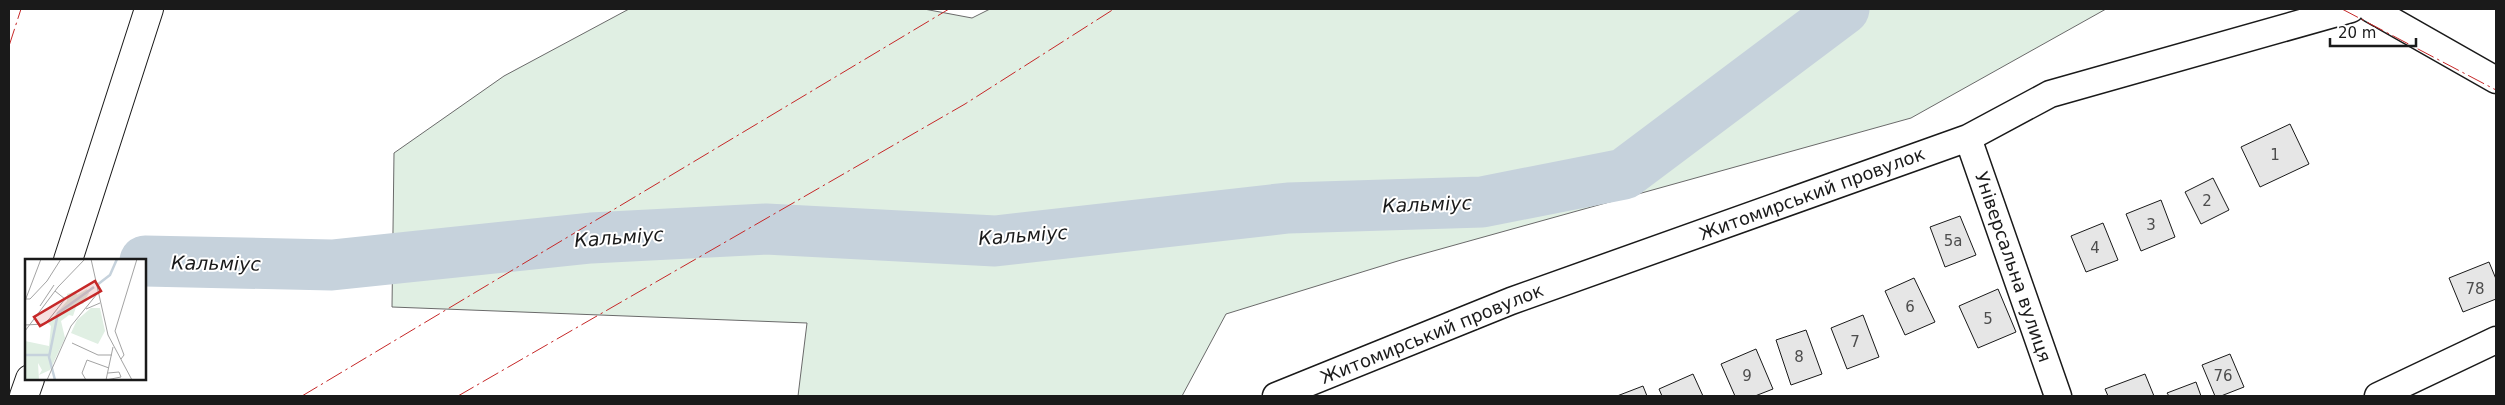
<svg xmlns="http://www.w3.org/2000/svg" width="2505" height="405" viewBox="0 0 2505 405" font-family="'DejaVu Sans',sans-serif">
<rect width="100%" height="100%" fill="#fff"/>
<path fill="#e0efe3" stroke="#6a6a6a" d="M629,9H924L972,18L990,9H2106L1911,118L1401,260L1226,314L1182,396H798L807,323L392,307L394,153L504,76Z"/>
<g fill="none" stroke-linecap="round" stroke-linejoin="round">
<path stroke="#c6d2dc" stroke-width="51" d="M145,261L332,265L591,238L766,229L995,241L1288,208L1482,202L1624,174L1844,9"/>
</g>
<path fill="#e6e6e6" stroke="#1a1a1a" d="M2290,124L2309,164L2260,187L2241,147Z
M2213,178L2229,210L2201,224L2185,192Z
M2161,200L2175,237L2141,251L2126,214Z
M1960,216L1976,255L1945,267L1930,227Z
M2103,223L2118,260L2086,272L2071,236Z
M2489,262L2496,279V299L2463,312L2449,278Z
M1914,278L1935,322L1905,335L1885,291Z
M1998,289L2016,332L1978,348L1959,306Z
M1863,315L1879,357L1847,369L1831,328Z
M1806,330L1822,374L1791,385L1776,340Z
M1756,349L1773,389L1755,396H1735L1721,364Z
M2230,354L2244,387L2221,396H2215L2202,365Z
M1693,374L1703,396H1662L1659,389Z
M2145,374L2154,396H2108L2105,389Z
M2196,382L2201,396H2169L2167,393Z
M1643,386L1647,396H1617Z"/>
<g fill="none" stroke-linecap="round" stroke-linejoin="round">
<g stroke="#1a1a1a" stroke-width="29">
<path id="street" d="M2371,9L2496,80
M1968,138L2058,396
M1276,396L1511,301L1968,138L2050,94L2351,9
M2378,396L2496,340"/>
</g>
<g stroke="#1a1a1a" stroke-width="30">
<path id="secondary" d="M68,260L149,9
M24,396L30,379"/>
</g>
<use href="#street" stroke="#fff" stroke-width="26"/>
<use href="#secondary" stroke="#fff" stroke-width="28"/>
<path stroke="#c62828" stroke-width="1" stroke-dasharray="18 4 2.5 4" stroke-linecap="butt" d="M2342,9L2496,90
M9,46L21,9
M302,396L949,9
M458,396L965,104L1114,9"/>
</g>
<g text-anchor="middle" stroke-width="4" stroke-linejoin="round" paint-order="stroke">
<g font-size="15" fill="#4d4d4d">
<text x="2275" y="160">1</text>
<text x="2207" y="206">2</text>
<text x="2151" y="230">3</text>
<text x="1953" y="246">5а</text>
<text x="2095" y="253">4</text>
<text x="2475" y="294">78</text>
<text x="1910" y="312">6</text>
<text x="1988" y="324">5</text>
<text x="1855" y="347">7</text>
<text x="1799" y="362">8</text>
<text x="1747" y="381">9</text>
<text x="2223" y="381">76</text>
</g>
<g font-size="18" fill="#1a1a1a" stroke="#fff">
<text transform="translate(1812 194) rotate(-20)" y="6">Житомирський провулок</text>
<text transform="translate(2013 267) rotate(71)" y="6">Універсальна вулиця</text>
<text transform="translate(1432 334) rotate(-22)" y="6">Житомирський провулок</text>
</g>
<g font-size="19" font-style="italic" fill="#1a1a1a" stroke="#fff">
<text transform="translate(1427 204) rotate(-2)" y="7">Кальміус</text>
<text transform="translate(1023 235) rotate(-4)" y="7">Кальміус</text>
<text transform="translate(619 237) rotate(-4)" y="7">Кальміус</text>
<text transform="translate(216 263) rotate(1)" y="7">Кальміус</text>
</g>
</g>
<g transform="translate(25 259)">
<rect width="121" height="121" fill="#fff"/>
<path d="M62,30L64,34L58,45H52L48,57L44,56L36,62L40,79L25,111L14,116L17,111L13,104L14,121H0V82L24,87L26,67L23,64L42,42V35L51,32L52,36ZM66,49H75L80,72L73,85L46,74L52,61Z" fill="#e0efe3"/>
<path fill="none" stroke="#c6d2dc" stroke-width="2.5" d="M72,26L85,16L92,0M0,96H24M30,121L24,98L33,54L69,28"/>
<path fill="none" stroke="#a3a3a3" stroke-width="1" d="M66,0L83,76L107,121M0,40H5L22,22L36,0M0,42L16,0M15,47L29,26M61,50L75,44M0,66L19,65L25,59L40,40L30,32M0,72L33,28L60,0M47,84L73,96H87M96,100L99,96L90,72L112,0M22,121L46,67L72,35M61,121L57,114L62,101L84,109M81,121L88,88M81,121L96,118L94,113L83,114"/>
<path fill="#c62828" fill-opacity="0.15" stroke="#c62828" stroke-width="2.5" d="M70,22L76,32L15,67L9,58Z"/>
<rect width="121" height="121" fill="none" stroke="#1a1a1a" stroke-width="2.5"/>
</g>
<rect width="2505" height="405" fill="none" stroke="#1a1a1a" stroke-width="20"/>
<path d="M2330 38v8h86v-8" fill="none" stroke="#1a1a1a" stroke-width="2.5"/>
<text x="2338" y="38" font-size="15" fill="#1a1a1a" stroke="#ffffff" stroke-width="4" paint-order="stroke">20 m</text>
</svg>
